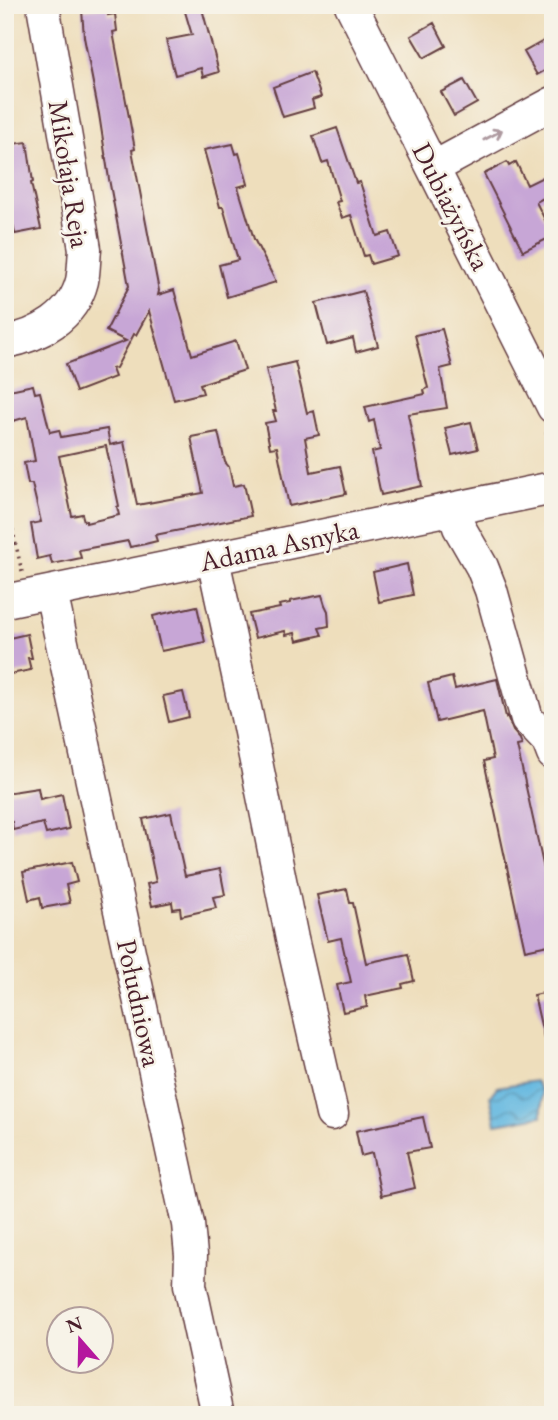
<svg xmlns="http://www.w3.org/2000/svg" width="558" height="1420" viewBox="0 0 558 1420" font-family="'EB Garamond',serif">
<defs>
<pattern id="water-waves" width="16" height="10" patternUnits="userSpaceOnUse" patternTransform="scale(1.75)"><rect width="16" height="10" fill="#64b8e0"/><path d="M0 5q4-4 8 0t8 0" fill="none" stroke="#5495b6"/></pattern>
</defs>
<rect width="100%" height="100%" fill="#f7f3e8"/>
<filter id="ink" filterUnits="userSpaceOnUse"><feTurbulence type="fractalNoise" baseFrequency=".0143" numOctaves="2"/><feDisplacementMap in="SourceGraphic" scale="14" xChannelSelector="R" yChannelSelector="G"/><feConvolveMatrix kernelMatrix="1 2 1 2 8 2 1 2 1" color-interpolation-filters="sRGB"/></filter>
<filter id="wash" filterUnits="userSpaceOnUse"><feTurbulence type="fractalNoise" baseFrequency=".00686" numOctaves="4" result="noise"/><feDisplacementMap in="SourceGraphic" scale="28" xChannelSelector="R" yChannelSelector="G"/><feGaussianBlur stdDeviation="1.57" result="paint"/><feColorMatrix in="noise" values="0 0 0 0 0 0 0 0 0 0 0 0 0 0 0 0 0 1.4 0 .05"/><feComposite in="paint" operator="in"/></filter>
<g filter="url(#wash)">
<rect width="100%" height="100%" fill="#eedebc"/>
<path fill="url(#water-waves)" stroke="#576c86" stroke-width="2" d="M535,1081L542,1091V1116L496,1124L490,1096L497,1087Z"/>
<g id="blocks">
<path fill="#c7a6d6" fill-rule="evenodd" d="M183,5H201L219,72L203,77L201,68L175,75L166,40L192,35Z
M107,7L108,15L115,14L117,31L113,32L135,149L132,150L159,291L158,295L174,290L192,355L236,341L245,370L200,384L203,393L174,400L149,311L136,335L134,334L116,368L112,369L115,377L76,392L66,364L126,341L106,331L129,286L109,179L99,114L84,37L82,10Z
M434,23L446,46L424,58L411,36Z
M547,39L553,50V66L537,75L524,52Z
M312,72L321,97L312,100L314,108L283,117L273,87Z
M464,80L477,103L454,116L441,92Z
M337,128L356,183L360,182L377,236L390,232L398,256L371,264L368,255L364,256L351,215L342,218L336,202L340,201L328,161L322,163L313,136Z
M27,142L33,182L31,183L41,229L15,234L13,224L5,226V208H9L5,184V145Z
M233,144L236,154L239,153L248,184L238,187L254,239L276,282L227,297L219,265L238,260L223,207H220L204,150Z
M507,162L509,166L516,162L527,185L553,172V193L536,202L553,236L523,251L484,174Z
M363,291L378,346L356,352L353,338L327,345L316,303Z
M442,329L452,366L440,369L447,408L408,414L422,486L381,495L372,452L380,450L374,420L369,422L365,407L425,394L424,390L428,388L415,335Z
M295,362L307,413L314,411L319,435L305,438L311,472L340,466L346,494L289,506L277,447L270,448L265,423L276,421L273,411H276L266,369Z
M33,385L35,393L40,392L50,432L59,430L61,437L107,429L110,445L124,442L137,505L203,493L191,437L218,432L225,462L229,467L233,486L244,484L251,516L155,535L157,541L145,544L130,547L128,541L79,550L81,558L52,564L50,556L37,559L31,524L41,522L32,484H28L24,463L35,461L27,417L13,421L12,417L5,419V391ZM106,446L119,506L117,507L119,515L86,523V521H84L82,514L72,516L59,456Z
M471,422L478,449L452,455L445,428Z
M407,564L413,595L379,602L373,572Z
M322,595L325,605L328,611L329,626L319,628L322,635L297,641L295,633L286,635L285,631L255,638L249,614L280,608L279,605L290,603V601Z
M197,606L205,642L161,651L153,616Z
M27,634L32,658H28L31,670L5,675V639Z
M452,677L455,689L497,679L506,717L507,716L513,731L520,739L522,745L517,746L553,910V944L525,950L484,761L493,759L483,711L437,722L428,683Z
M183,692L189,717L169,722L163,696Z
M38,788L40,799L62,794L69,829L46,834L43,823L13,830L12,822L5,824V793Z
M171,813L185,876L220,869L225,895L213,897L216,908L181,916L180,908L173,909L172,902L152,906L147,884L156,882L143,819Z
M72,862L77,882L66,885L70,903L42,908L40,897L29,900L23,872Z
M347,889L350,903H353L366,963L408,954L414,981L402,984L403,988L365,996L367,1007L343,1012L337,985L351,982L341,938L328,941L317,895Z
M553,991V1046L546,1047L534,995Z
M423,1117L430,1148L407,1152L415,1188L381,1196L372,1153L361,1156L356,1131Z"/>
</g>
</g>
<g filter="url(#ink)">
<use href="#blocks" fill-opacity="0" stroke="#633c41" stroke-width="2"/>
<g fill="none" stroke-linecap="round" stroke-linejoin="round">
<g stroke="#633c41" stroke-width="35">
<path id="minor" d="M351,5L553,407
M433,168L553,103
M5,342C39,336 73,317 82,281C84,271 84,259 85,249L43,5
M453,509L459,527L482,567L491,590L527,719L548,741L553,754
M213,559L247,717L292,939L332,1114
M51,592L188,1224L191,1255L190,1285L218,1415
M5,601L553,488"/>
</g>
<path stroke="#633c41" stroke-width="3.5" stroke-dasharray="2 5" stroke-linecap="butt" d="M546,432L553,445
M5,495L22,572"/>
<use href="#minor" stroke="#fff" stroke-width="32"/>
</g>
<defs><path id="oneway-shaft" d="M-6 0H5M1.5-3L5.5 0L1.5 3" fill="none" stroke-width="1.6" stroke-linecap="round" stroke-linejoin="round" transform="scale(1.75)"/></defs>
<use stroke="#ae9aa0" href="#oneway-shaft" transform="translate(493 135) rotate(-28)"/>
</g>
<g text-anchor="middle" stroke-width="5" stroke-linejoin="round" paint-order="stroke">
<g font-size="28" fill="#4a1f2b" stroke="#f7f3e8">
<text transform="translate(70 174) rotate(81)" y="10">Mikołaja Reja</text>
<text transform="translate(452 206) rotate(63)" y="10">Dubiażyńska</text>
<text transform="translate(279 545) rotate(-12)" y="10">Adama Asnyka</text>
<text transform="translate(140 1003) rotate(78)" y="10">Południowa</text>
</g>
</g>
<rect width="558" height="1420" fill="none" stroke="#f7f3e8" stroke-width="28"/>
<g transform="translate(80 1340) rotate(340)"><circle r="33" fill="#f7f3e8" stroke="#b29e9c" stroke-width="2"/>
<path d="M0-5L12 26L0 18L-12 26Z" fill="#b5179e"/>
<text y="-10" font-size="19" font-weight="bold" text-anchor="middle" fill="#4a1f2b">N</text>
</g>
</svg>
